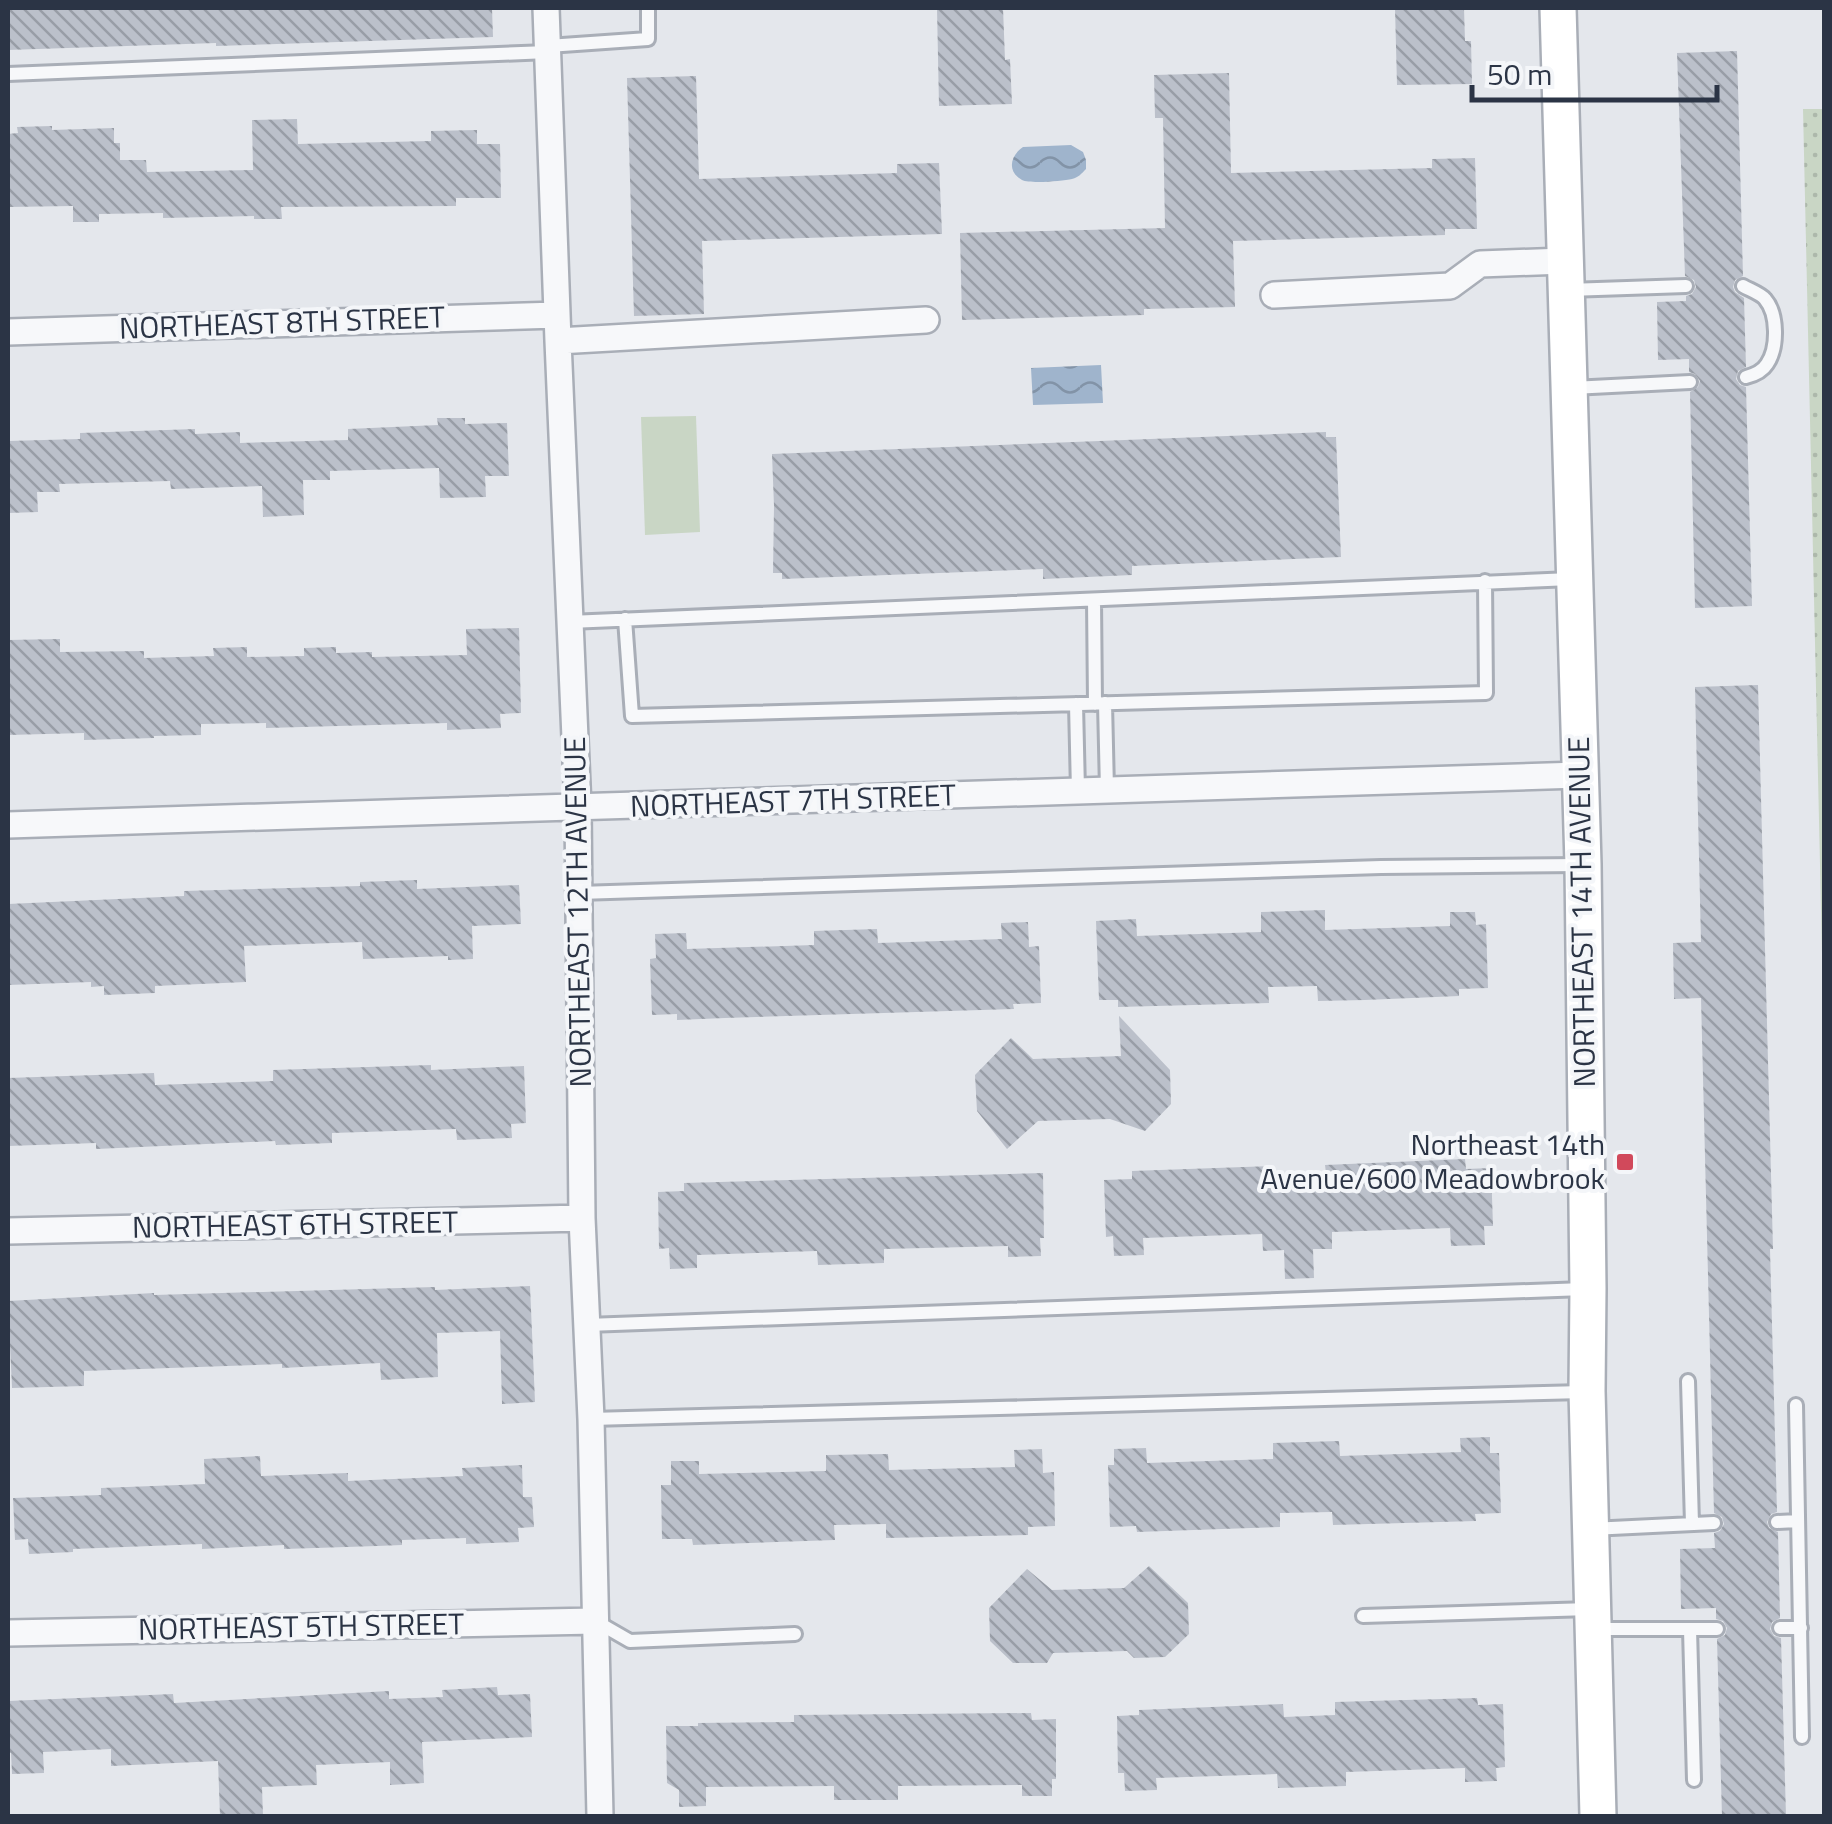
<svg xmlns="http://www.w3.org/2000/svg" width="1832" height="1824" viewBox="0 0 1832 1824" font-family="'Titillium Web',sans-serif">
<defs>
<pattern id="grass-dots" width="8" height="8" patternUnits="userSpaceOnUse" patternTransform="scale(2.5)"><rect width="8" height="8" fill="#c9d6c5"/><path d="M2 2h.1M6 6h.1" fill="none" stroke="#adb8ab" stroke-width="1.8" stroke-linecap="round"/></pattern>
<pattern id="water-waves" width="16" height="10" patternUnits="userSpaceOnUse" patternTransform="scale(2.5)"><rect width="16" height="10" fill="#9fb4cc"/><path d="M0 5q4-4 8 0t8 0" fill="none" stroke="#8293a7"/></pattern>
<pattern id="building-back-hatch" width="6" height="6" patternUnits="userSpaceOnUse" patternTransform="scale(2.5)"><rect width="6" height="6" fill="#bbc0ca"/><path d="M-1 5l2 2M0 0l6 6M5-1l2 2" fill="none" stroke="#989da6"/></pattern>
</defs>
<rect width="100%" height="100%" fill="#e4e7ec"/>
<path fill="url(#grass-dots)" d="M1803,109H1824V1043Z"/>
<path fill="#c9d6c5" d="M696,416L700,532L645,535L641,417Z"/>
<path fill="url(#water-waves)" d="M1071,145L1083,152L1086,160V169C1081,174 1079,177 1072,179C1063,181 1030,184 1022,180C1006,171 1011,155 1023,147Z
M1101,365L1103,403L1033,405L1031,368Z"/>
<path fill="url(#building-back-hatch)" d="M8,8H492L493,37L216,46V43L8,50Z
M937,8H1003L1005,60L1010,59L1012,104L939,106Z
M1395,8H1464L1465,41H1471L1472,84L1397,85Z
M1737,51L1743,276L1735,280L1733,287L1735,292L1744,298L1746,367L1738,371L1736,379L1740,385L1746,387L1752,606L1695,608L1690,392L1698,387L1700,381L1695,374L1689,372V359L1658,360L1657,302L1686,301V296L1692,294L1696,287L1694,280L1685,276L1677,53Z
M1229,73L1231,173L1432,168V159L1475,158L1477,229H1445V235L1233,241L1235,307L1144,309V315L962,320L960,233L1165,228L1163,118H1155L1154,75Z
M696,76L699,179L897,173V164L939,163L942,234L702,241L704,314L634,316L627,78Z
M297,119L298,144L431,141V131L477,130V144H500L501,198H456V206L281,207L282,219H254V216L163,218V213L99,214V222H73V206L8,207V134L18,133L17,127L52,126V130L114,128V143H120V160H146L147,172L253,170L252,120Z
M437,418H465V424L507,423L509,476H485L486,497L440,498L439,468L330,471V480H303L304,515L263,517L262,486L171,489L170,481L59,484L60,492H37L38,512L8,513V441L80,439V433L195,429V434L240,432V443L348,440V429L438,425Z
M1326,432V437H1336L1341,557L1132,566V575L1043,579V569L782,579V573H773L774,506L772,454Z
M519,628L521,713L500,714L501,728L447,730V723L266,728V723L201,724V735L154,736V738L84,740V733L8,735V640L60,639V652L144,651V658L214,656L213,648L247,647V657L304,656V648L336,647V653L372,652V657L467,655L466,629Z
M1758,685L1773,1249H1770L1777,1512L1771,1514L1767,1522L1769,1528L1778,1532L1780,1618L1772,1622L1770,1629L1774,1636L1781,1638L1786,1816H1722L1717,1639L1725,1635L1727,1628L1723,1621L1716,1619V1608L1681,1609L1680,1549L1715,1548L1714,1533L1720,1531L1724,1524L1722,1517L1714,1513L1701,998L1674,999L1673,943L1701,942L1695,687Z
M417,880V889L519,885L521,924L472,926L473,959L448,960V956L363,959L362,942L244,946L246,982L155,986V993L104,995V986L91,987V982L8,985V904L184,896V891L360,886V882Z
M1325,910V930L1450,926V912H1475L1476,925L1486,924L1488,988L1459,989V996L1365,1000L1318,1001L1317,986L1268,987L1269,1003L1118,1007V1000H1099L1096,921L1136,919L1137,936L1261,932V912Z
M1028,922L1029,947L1039,946L1041,1003L1013,1004L1014,1009L725,1018L677,1020V1014L652,1015L650,959L656,958L655,934L686,933L687,949L814,945V931L877,929L878,943L1002,939L1001,923Z
M1119,1016L1170,1070L1171,1104L1145,1131L1110,1119L1038,1121L1007,1149L977,1111L975,1075L1011,1038L1033,1059L1121,1056Z
M431,1065V1070L524,1066L526,1123L511,1124L512,1138L457,1140L456,1129L332,1133V1143L276,1145L275,1141L96,1149V1143L8,1146V1078L154,1073L155,1085L273,1081V1070Z
M1465,1159L1466,1169L1491,1168L1493,1226H1484L1485,1245L1451,1246L1450,1228L1332,1232V1249H1313L1314,1278L1285,1279L1284,1250L1263,1251L1262,1234L1143,1238L1144,1255L1114,1256L1113,1236L1106,1237L1104,1180L1132,1179V1171L1273,1166V1175L1326,1173L1325,1165Z
M1043,1173L1044,1238H1040L1041,1256L1008,1257V1246L884,1249V1263L818,1265L817,1251L697,1255V1268L670,1269L669,1248L659,1249L658,1192L684,1191V1183Z
M530,1286L535,1402L502,1404L500,1331L437,1333L438,1377L381,1380L380,1363L282,1368V1364L84,1371V1386L12,1388L8,1301L154,1293V1295L435,1287V1290Z
M1490,1437V1453H1499L1501,1513L1475,1514L1476,1521L1333,1525L1332,1512L1280,1513V1527L1137,1532L1136,1526L1110,1527L1108,1465H1114V1449L1146,1448L1147,1463L1273,1459V1443L1339,1441L1340,1456L1461,1452L1460,1438Z
M1042,1449L1043,1473L1054,1472L1055,1526L1028,1527V1535L886,1538V1524L834,1525L835,1540L693,1545L692,1539H662L661,1485H671V1461H699V1474L826,1471V1455L888,1454L889,1470L1015,1467L1014,1450Z
M260,1456L261,1476L348,1473V1481L463,1476L462,1468L522,1465L523,1497H532L534,1527L518,1528L519,1542L466,1544V1538L402,1540V1545L377,1546L284,1549V1545L202,1549V1544L73,1549V1552L29,1554L28,1539L15,1540L13,1498L101,1495V1488L205,1484L204,1459Z
M1149,1566L1188,1603L1189,1634L1165,1657L1134,1658L1127,1651L1053,1653L1047,1663H1013L990,1641L989,1608L1027,1569L1052,1590L1124,1588Z
M497,1687L498,1695L530,1694L532,1737L422,1742L424,1783L390,1785V1762L316,1765L317,1785L262,1787L263,1816H220L218,1761L111,1766V1749L43,1752L44,1773L12,1774L11,1753H8V1701L173,1694L174,1703L389,1691V1699L443,1697L442,1690Z
M1477,1698L1478,1705L1503,1704L1505,1767L1496,1768L1497,1781L1465,1782V1768L1346,1772V1786L1278,1788L1277,1774L1156,1778L1157,1790L1125,1791L1124,1773H1118L1117,1716L1139,1715V1710L1283,1704L1284,1717L1335,1715V1702Z
M1031,1713L1032,1720L1056,1719V1779H1052V1796H1022V1785L898,1786V1800H834V1786L706,1787V1806L679,1807V1790L667,1783L666,1726H698V1723L794,1722V1715Z"/>
<g fill="none" stroke-linecap="round" stroke-linejoin="round">
<g stroke="#a9aeb7" stroke-width="18">
<path id="lane" d="M548,46L648,39V8
M8,74L548,52
M1743,286C1750,290 1761,294 1765,299C1778,314 1778,348 1767,364C1762,372 1754,375 1746,377
M1568,290L1686,286
M1572,388L1690,382
M1094,600L1095,704
M625,619L632,716L1486,693L1485,581
M569,622L1571,579
M1105,703L1107,790
M1076,704L1078,791
M579,893L1381,867L1580,865
M587,1325L1584,1289
M1688,1381L1692,1524
M1796,1405L1802,1737
M591,1419L1583,1392
M1777,1522L1798,1521
M1591,1529L1714,1523
M1363,1616L1590,1609
M597,1622L630,1641L795,1634
M1780,1628H1801
M1595,1629H1717
M1690,1629L1694,1780"/>
</g>
<g stroke="#a9aeb7" stroke-width="30">
<path id="street" d="M546,8L558,341L578,808L582,1218L591,1419L600,1816
M1274,295L1450,286L1480,264L1564,261
M8,332L557,315
M558,341L926,320
M8,825L1579,775
M8,1231L582,1218
M8,1633L595,1621"/>
</g>
<g stroke="#a9aeb7" stroke-width="40">
<path id="secondary" d="M1558,8L1583,864L1588,1289L1587,1391L1598,1816"/>
</g>
<use href="#lane" stroke="#f7f8fa" stroke-width="12"/>
<use href="#street" stroke="#f7f8fa" stroke-width="25"/>
<use href="#secondary" stroke="#fff" stroke-width="35"/>
</g>
<rect fill="#d1495b" stroke="#f4f6f9" stroke-width="4" x="1615" y="1152" width="20" height="20" rx="5"/>
<g text-anchor="middle" stroke-width="8" stroke-linejoin="round" paint-order="stroke">
<g font-size="30" fill="#2b3445" stroke="#f4f6f9">
<text transform="translate(282 323) rotate(-2)" y="10">NORTHEAST 8TH STREET</text>
<text transform="translate(793 801) rotate(-2)" y="10">NORTHEAST 7TH STREET</text>
<text transform="translate(578 912) rotate(-91)" y="10">NORTHEAST 12TH AVENUE</text>
<text transform="translate(1582 912) rotate(-91)" y="10">NORTHEAST 14TH AVENUE</text>
<text transform="translate(295 1225) rotate(-1)" y="10">NORTHEAST 6TH STREET</text>
<text transform="translate(301 1627) rotate(-1)" y="10">NORTHEAST 5TH STREET</text>
</g>
<g font-size="30" fill="#2b3445" stroke="#f4f6f9" text-anchor="end">
<text x="1605" y="1155">Northeast 14th<tspan x="1605" dy="34">Avenue/600 Meadowbrook</tspan></text>
</g>
</g>
<rect width="1832" height="1824" fill="none" stroke="#2b3445" stroke-width="20"/>
<path d="M1472 85v15h245v-15" fill="none" stroke="#2b3445" stroke-width="5"/>
<text x="1487" y="85" font-size="30" fill="#2b3445" stroke="#f4f6f9" stroke-width="8" paint-order="stroke">50 m</text>
</svg>
